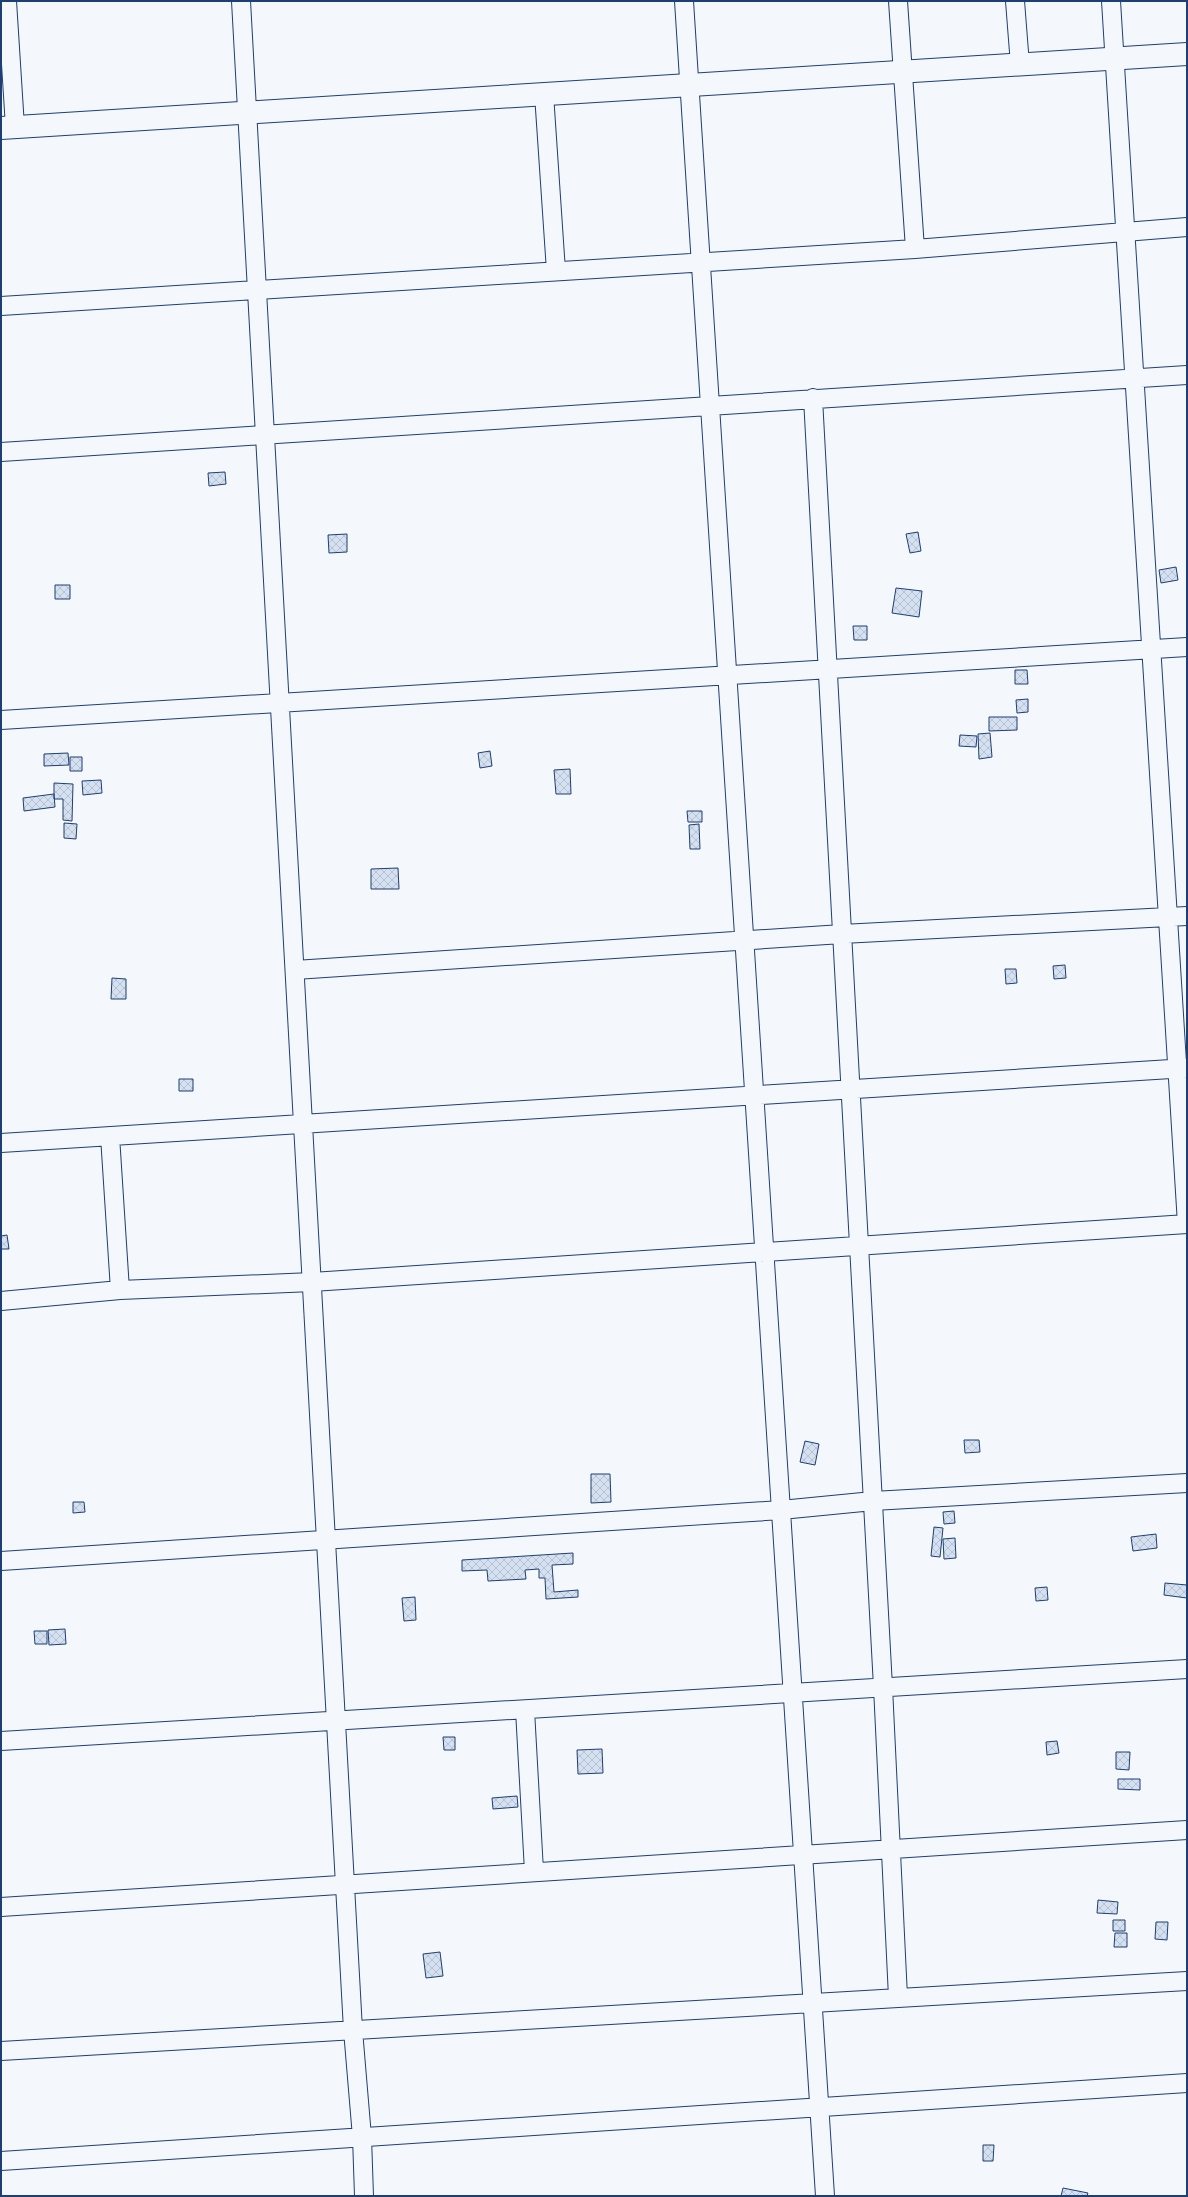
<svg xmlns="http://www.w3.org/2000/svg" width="1188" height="2197" viewBox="0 0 1188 2197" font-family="Figtree,sans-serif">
<defs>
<pattern id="building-cross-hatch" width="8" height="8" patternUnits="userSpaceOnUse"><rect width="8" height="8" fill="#d5e0f0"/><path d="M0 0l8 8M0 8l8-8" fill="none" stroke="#b6c1d1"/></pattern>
</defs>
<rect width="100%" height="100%" fill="#f4f7fb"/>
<path fill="url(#building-cross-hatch)" stroke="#1d3f73" d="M225,472L226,484L209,486L208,473Z
M918,532L921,551L910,553L906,534Z
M347,534V552L329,553L328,535Z
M1176,567L1178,580L1161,583L1159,570Z
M55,585H70V599H55Z
M896,588L922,591L919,617L892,613Z
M853,626H867V640H854Z
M1015,670H1027L1028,684H1015Z
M1028,699V712L1017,713L1016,700Z
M989,717H1017V730L989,731Z
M990,733L992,757L979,759L978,734Z
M960,735L977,736L976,747L959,746Z
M490,751L492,766L480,768L478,753Z
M68,753L69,765L44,766V754Z
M70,757H82V771H70Z
M570,769L571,794H556L554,770Z
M101,780L102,793L83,795L82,781Z
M54,783L73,784L72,821L63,820V799H54Z
M54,794L55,807L24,811L23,798Z
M687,811H702V822H688Z
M64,823L77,824L76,839L64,838Z
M699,824L700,849H690L689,825Z
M398,868L399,889H371V869Z
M1065,965L1066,978L1054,979L1053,966Z
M1005,969H1016L1017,983L1006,984Z
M112,978L126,979V999H111Z
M179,1079H193V1091H179Z
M7,1235L9,1249H1V1236Z
M964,1440H979L980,1452L965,1453Z
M805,1441L819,1444L815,1465L800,1462Z
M591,1474H610L611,1502L591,1503Z
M73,1502H84L85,1512L73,1513Z
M954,1511L955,1523L944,1524L943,1512Z
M934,1527L943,1528L940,1557L931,1556Z
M1156,1534L1157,1548L1133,1551L1131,1537Z
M955,1538L956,1558L944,1559L943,1539Z
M573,1553V1564L552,1565L554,1592L578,1590V1597L546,1599L545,1578H539V1569L525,1570L526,1579L488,1581L487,1570L462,1571V1560Z
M1165,1583L1187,1585V1598L1164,1595Z
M1047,1587L1048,1600L1036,1601L1035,1588Z
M415,1597L416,1620L404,1621L402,1598Z
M65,1629L66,1644L49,1645L48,1630Z
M34,1631H47V1644H35Z
M443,1737H455V1750H444Z
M1057,1741L1059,1753L1047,1755L1046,1742Z
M602,1749L603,1773L578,1774L577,1750Z
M1116,1752H1130L1129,1770L1116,1769Z
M1118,1779H1140V1790L1118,1789Z
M517,1796L518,1807L493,1809L492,1798Z
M1098,1900L1118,1902L1117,1914L1097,1913Z
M1113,1920H1125V1931H1113Z
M1156,1922H1168L1167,1940L1155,1939Z
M1115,1933H1127V1947H1114Z
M440,1952L443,1976L426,1978L423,1954Z
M983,2145H994L993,2161H983Z
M1063,2188L1088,2193L1087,2196H1061Z"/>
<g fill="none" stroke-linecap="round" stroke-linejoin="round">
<g stroke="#1d3f73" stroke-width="20">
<path id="minor" d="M7,1L15,127
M241,1L353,2030L362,2137L364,2196
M684,1L825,2196
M898,1L915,249
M1015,1L1020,65
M544,94L556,271
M1,306L915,249L1187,227
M813,398L883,1687L898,1997
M1,452L1187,375
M1,720L1187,647
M295,970L842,934L1187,916
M110,1136L120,1290
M1,1143L1187,1068
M1,1301L120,1290L312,1282L1187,1224L1111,1
M1,1561L781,1510L873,1501L1187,1483
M525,1710L534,1871
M1,1741L1187,1669
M1,1907L1187,1830
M1,2051L1187,1981
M1,2161L1187,2083"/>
</g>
<g stroke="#1d3f73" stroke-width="24">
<path id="tertiary" d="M1,128L1187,54"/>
</g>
<use href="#minor" stroke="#f4f7fb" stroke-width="18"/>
<use href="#tertiary" stroke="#f4f7fb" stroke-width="22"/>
</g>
<rect width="1188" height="2197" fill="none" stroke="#1d3f73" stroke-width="4"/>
</svg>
